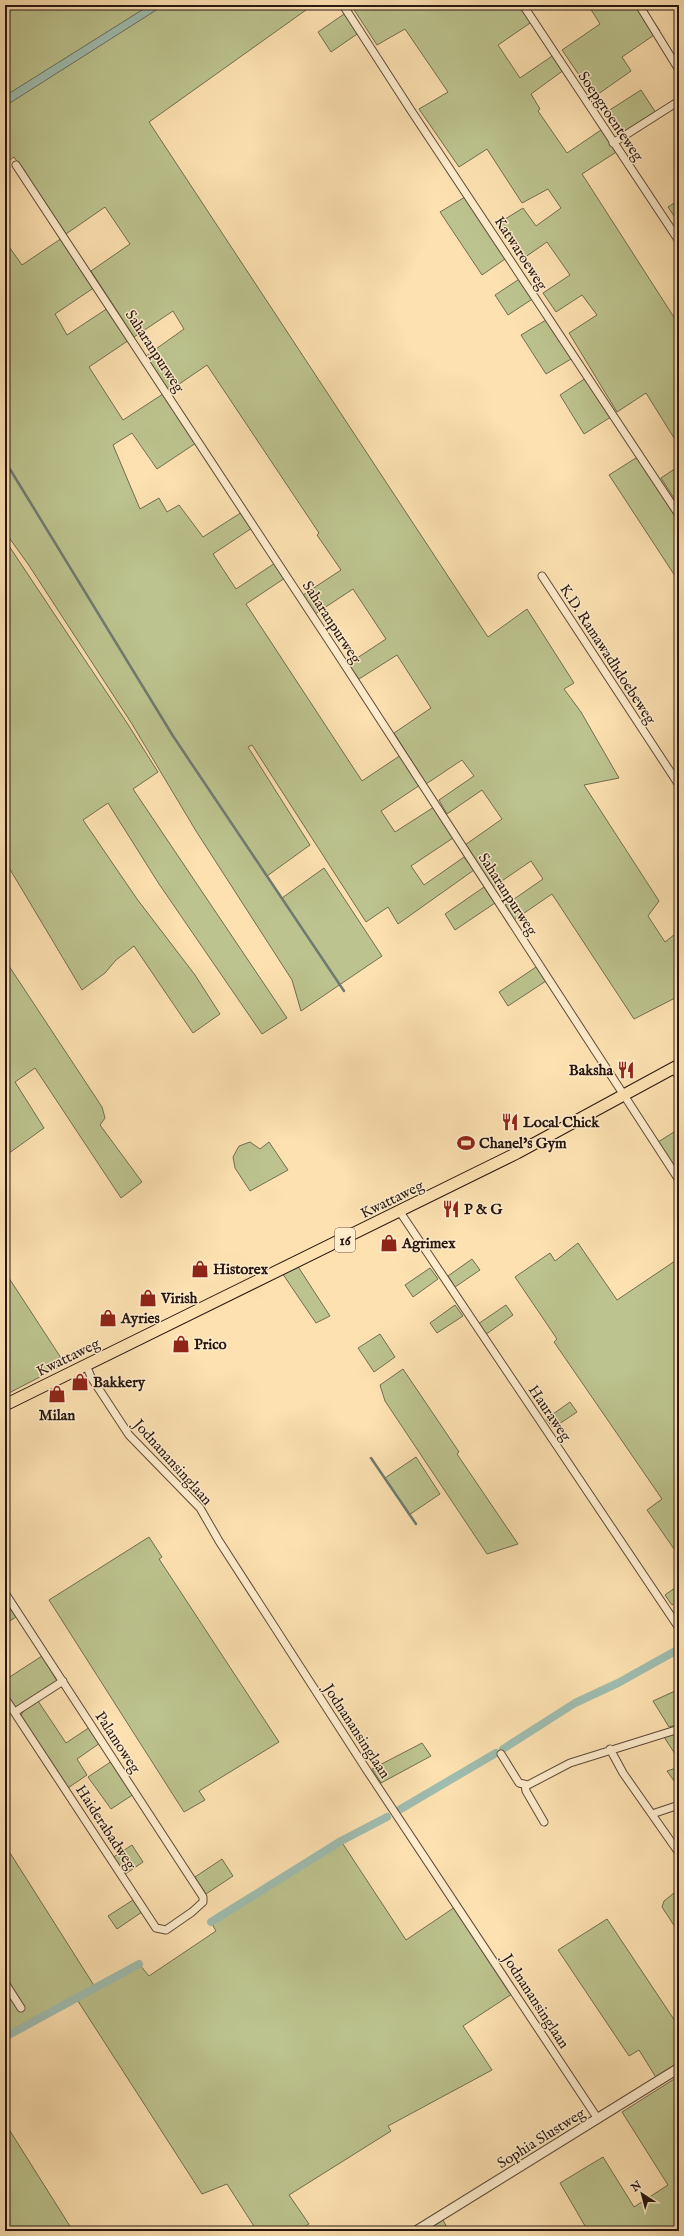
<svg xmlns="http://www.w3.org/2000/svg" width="684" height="2236" viewBox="0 0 684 2236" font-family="'IM FELL English',serif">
<rect width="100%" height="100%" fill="#fde1b1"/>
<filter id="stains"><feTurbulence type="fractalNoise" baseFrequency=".005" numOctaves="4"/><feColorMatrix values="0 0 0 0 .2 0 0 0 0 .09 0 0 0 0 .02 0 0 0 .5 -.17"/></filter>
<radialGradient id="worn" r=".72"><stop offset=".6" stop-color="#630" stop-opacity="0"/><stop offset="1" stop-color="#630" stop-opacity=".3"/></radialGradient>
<path fill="#bcc38e" stroke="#726d50" d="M5,5H150L5,96Z
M164,5H313L149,122L488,637L527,609L574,683L564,689L581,712L619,778L584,785L659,901L648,916L665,942L679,931V1005L675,998L634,1019L552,894L514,920L504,906L543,879L531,861L493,887L465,845L502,819L482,790L447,814L439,800L474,776L462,760L426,784L394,733L431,708L397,655L359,679L348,664L386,639L353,589L315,614L303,595L341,570L317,535L319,533L207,365L169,391L146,356L184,329L173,311L134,337L91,271L130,244L105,207L66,234L14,157L5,163V106Z
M351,5H526L536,19L498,45L520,78L558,52L568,67L531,94L540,109L538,111L567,153L607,126L621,149L582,174L679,325V446L646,393L617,412L569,333L597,315L582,295L556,312L543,293L570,275L547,242L521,260L497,224L523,208L536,226L561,208L548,189L522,203L487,149L459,167L419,109L448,92L405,29L377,45Z
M593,5H642L660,31L622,57L631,71L594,97L562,50L600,24L590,8Z
M347,12L360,32L331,52L318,32Z
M641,90L658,116L621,136L605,113Z
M470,194L511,255L482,275L440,212Z
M679,200V221L678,222L668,207Z
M62,238L95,287L55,314L67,335L108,308L129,340L89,367L123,420L163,394L196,443L157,469L132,433L113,445L140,509L159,498L167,512L179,505L203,537L242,512L252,528L213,554L236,589L275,563L285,578L246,604L362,781L401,755L420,785L381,811L395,832L434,807L453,838L411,866L424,885L464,857L474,870L398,924L388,907L366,922L252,745L248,747L310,845L267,876L282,898L324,868L382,956L301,1011L292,980L196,831L132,724L28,564L5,532V241L22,265Z
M524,276L537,296L508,315L495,295Z
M551,317L576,356L546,374L521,335Z
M589,376L614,415L584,434L560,395Z
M639,456L679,517V582L609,475Z
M679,466V506L661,478Z
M5,540L129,726L158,772L133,789L287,1018L262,1034L159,884L108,803L83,820L137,899L195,975L220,1014L193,1033L134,946L116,960L105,973L82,990L5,861Z
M484,887L495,903L455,930L445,914Z
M5,960L102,1107L105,1118L100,1125L142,1182L121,1198L35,1068L15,1082L44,1128L5,1156Z
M536,967L546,981L508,1006L499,992Z
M674,1132L679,1140V1175L658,1142Z
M250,1142L260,1149L269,1142L288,1170L250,1191L235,1168L233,1157L239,1146Z
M578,1243L617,1300L675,1261L679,1267V1549H674L647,1510L662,1499L554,1342L557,1339L515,1277L550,1253L555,1261Z
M472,1259L480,1270L455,1287L448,1276Z
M297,1265L330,1316L316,1323L282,1273Z
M430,1268L438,1279L413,1297L405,1285Z
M5,1272L65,1364L5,1395Z
M455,1305L463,1316L437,1333L430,1323Z
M506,1305L513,1315L485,1335L478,1324Z
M380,1334L395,1357L374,1372L358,1348Z
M403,1369L459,1452L457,1454L518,1544L487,1554L385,1401L380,1385Z
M570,1402L577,1412L553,1428L546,1419Z
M416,1457L440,1494L409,1515L385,1478Z
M149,1537L162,1557L159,1559L279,1742L199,1791L205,1800L184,1812L49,1600Z
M679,1585V1600L672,1605L665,1595Z
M5,1601L16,1617L5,1624Z
M42,1656L57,1681L18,1707L14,1706L5,1692V1680Z
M675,1691L679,1698V1724L669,1727L653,1701Z
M38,1701L66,1743L90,1727L100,1743L77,1759L87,1775L68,1788L20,1717L24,1710Z
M679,1733V1760L664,1737Z
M422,1743L431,1756L381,1783L372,1769Z
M112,1761L134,1794L111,1809L88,1777Z
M679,1767V1788L667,1771Z
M341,1841L406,1940L455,1907L512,1994L463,2026L492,2070L388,2126L391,2131L289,2195L309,2224L298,2231H257L227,2184L202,2194L76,1998L5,2037V1845L95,1987L139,1964L149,1976L216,1931L211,1922Z
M132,1845L143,1862L124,1875L112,1858Z
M222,1859L233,1876L206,1894L195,1877Z
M679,1889V1933L662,1907L664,1901Z
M133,1900L142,1912L117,1929L108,1916Z
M607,1919L679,2027V2065L657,2079L639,2050L629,2056L558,1950Z
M679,2076V2231H588L560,2183L603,2157L634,2207L668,2185L622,2112Z
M5,2123L73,2231H5Z
M443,2220L449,2231H425Z"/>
<path fill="#9fbdb0" stroke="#6f7b70" d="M150,5H164L5,106V96Z"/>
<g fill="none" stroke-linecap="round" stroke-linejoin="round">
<path stroke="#6f7b70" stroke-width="2.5" d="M5,461L173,736L344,991
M371,1458L416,1524"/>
<path stroke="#9fbdb0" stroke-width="8" d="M503,1749L575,1703L618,1683L679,1649
M399,1810L496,1753
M211,1922L341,1841L387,1817
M5,2037L139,1964"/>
<g stroke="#5d4a39" stroke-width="9">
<path id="minor" d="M343,5L412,112L679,515
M523,5L679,241
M639,5L679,70
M613,143L679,101
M16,165L335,650L679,1180
M542,576L679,785
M673,1068L679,1077
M400,1212L679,1628
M86,1365L91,1377L129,1435L200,1508L219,1541L368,1772L598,2119
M5,1593L203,1897V1902L192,1912L166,1930L156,1928L5,1698
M15,1712L63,1681
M610,1749L623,1773L679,1853
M501,1754L519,1783L528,1785L570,1763L679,1729
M525,1785L526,1791L544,1822
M652,1814L679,1805
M5,1983L21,2008"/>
</g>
<g stroke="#5d4a39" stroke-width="11">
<path id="tertiary" d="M416,2231L679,2068"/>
</g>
<g stroke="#281711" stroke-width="13">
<path id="primary" d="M5,1405L517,1153L679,1065"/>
</g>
<use href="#minor" stroke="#feeccc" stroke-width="7"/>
<use href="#tertiary" stroke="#feeccc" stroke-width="9"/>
<use href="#primary" stroke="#fde1b1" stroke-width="11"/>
</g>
<defs>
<g id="restaurant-bare" transform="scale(1.38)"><path d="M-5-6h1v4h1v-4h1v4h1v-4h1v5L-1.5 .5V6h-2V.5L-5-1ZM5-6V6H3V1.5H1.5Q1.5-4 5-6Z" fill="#8f2418" stroke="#feeccc" stroke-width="2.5" paint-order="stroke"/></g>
<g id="stadium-bare" transform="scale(1.38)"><path d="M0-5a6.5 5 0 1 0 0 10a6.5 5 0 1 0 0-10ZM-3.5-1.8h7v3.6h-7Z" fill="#8f2418" stroke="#feeccc" stroke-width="2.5" paint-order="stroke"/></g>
<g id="shop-bare" transform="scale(1.38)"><path d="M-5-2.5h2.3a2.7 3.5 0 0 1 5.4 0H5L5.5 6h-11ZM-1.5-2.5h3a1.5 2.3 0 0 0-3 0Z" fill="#8f2418" stroke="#feeccc" stroke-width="2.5" paint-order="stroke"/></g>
</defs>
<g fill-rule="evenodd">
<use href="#restaurant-bare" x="626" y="1070"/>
<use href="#restaurant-bare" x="510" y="1122"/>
<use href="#stadium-bare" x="466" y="1143"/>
<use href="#restaurant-bare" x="451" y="1209"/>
<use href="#shop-bare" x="389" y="1243"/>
<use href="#shop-bare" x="200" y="1269"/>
<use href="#shop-bare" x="148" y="1298"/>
<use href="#shop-bare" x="108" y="1318"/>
<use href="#shop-bare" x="181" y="1344"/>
<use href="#shop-bare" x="80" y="1382"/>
<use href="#shop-bare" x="57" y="1394"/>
</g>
<g text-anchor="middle" stroke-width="3" stroke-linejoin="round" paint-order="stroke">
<rect fill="#feeccc" stroke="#685749" stroke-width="1" x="335" y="1228" width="20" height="24" rx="3"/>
<g font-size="14" font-weight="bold" fill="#281711">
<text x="345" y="1245">16</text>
</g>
<g font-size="15" fill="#281711" stroke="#feeccc">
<text transform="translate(611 116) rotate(56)" y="5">Soepgroenteweg</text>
<text transform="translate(521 253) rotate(57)" y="5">Katwaroeweg</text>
<text transform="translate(155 351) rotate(57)" y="5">Saharanpurweg</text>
<text transform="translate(332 622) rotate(57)" y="5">Saharanpurweg</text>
<text transform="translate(608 654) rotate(57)" y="5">K.D. Ramawadhdoebeweg</text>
<text transform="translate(508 894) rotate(57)" y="5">Saharanpurweg</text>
<text transform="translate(392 1199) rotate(-26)" y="5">Kwattaweg</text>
<text transform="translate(68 1357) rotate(-26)" y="5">Kwattaweg</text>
<text transform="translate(550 1413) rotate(56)" y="5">Hauraweg</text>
<text transform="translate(173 1462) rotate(48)" y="5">Jodnanansinglaan</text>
<text transform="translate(357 1731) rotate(57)" y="5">Jodnanansinglaan</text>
<text transform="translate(118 1742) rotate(57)" y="5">Palamoweg</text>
<text transform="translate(106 1827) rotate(57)" y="5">Haiderabadweg</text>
<text transform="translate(536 2001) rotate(57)" y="5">Jodnanansinglaan</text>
<text transform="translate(541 2138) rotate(-32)" y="5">Sophia Slustweg</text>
</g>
<g font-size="15" font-weight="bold" fill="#281711" stroke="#feeccc" text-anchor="start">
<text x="613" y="1075" text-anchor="end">Baksha</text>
<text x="523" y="1127">Local Chick</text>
<text x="479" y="1148">Chanel's Gym</text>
<text x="464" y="1214">P &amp; G</text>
<text x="402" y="1248">Agrimex</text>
<text x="213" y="1274">Historex</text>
<text x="161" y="1303">Virish</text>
<text x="121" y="1323">Ayries</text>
<text x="194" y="1349">Prico</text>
<text x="93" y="1387">Bakkery</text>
<text x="57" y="1420" text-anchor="middle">Milan</text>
</g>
</g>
<rect width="684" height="2236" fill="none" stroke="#fde1b1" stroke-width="20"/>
<rect x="6" y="6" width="672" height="2224" fill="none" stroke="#281711" stroke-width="2"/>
<rect x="10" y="10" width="664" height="2216" fill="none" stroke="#281711"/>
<g transform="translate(642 2194) rotate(324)" stroke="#feeccc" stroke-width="3" paint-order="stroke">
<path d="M0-3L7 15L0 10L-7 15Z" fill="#281711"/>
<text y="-6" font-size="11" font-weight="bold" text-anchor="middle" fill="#281711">N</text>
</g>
<rect width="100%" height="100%" filter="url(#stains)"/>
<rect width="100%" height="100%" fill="url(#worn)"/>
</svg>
